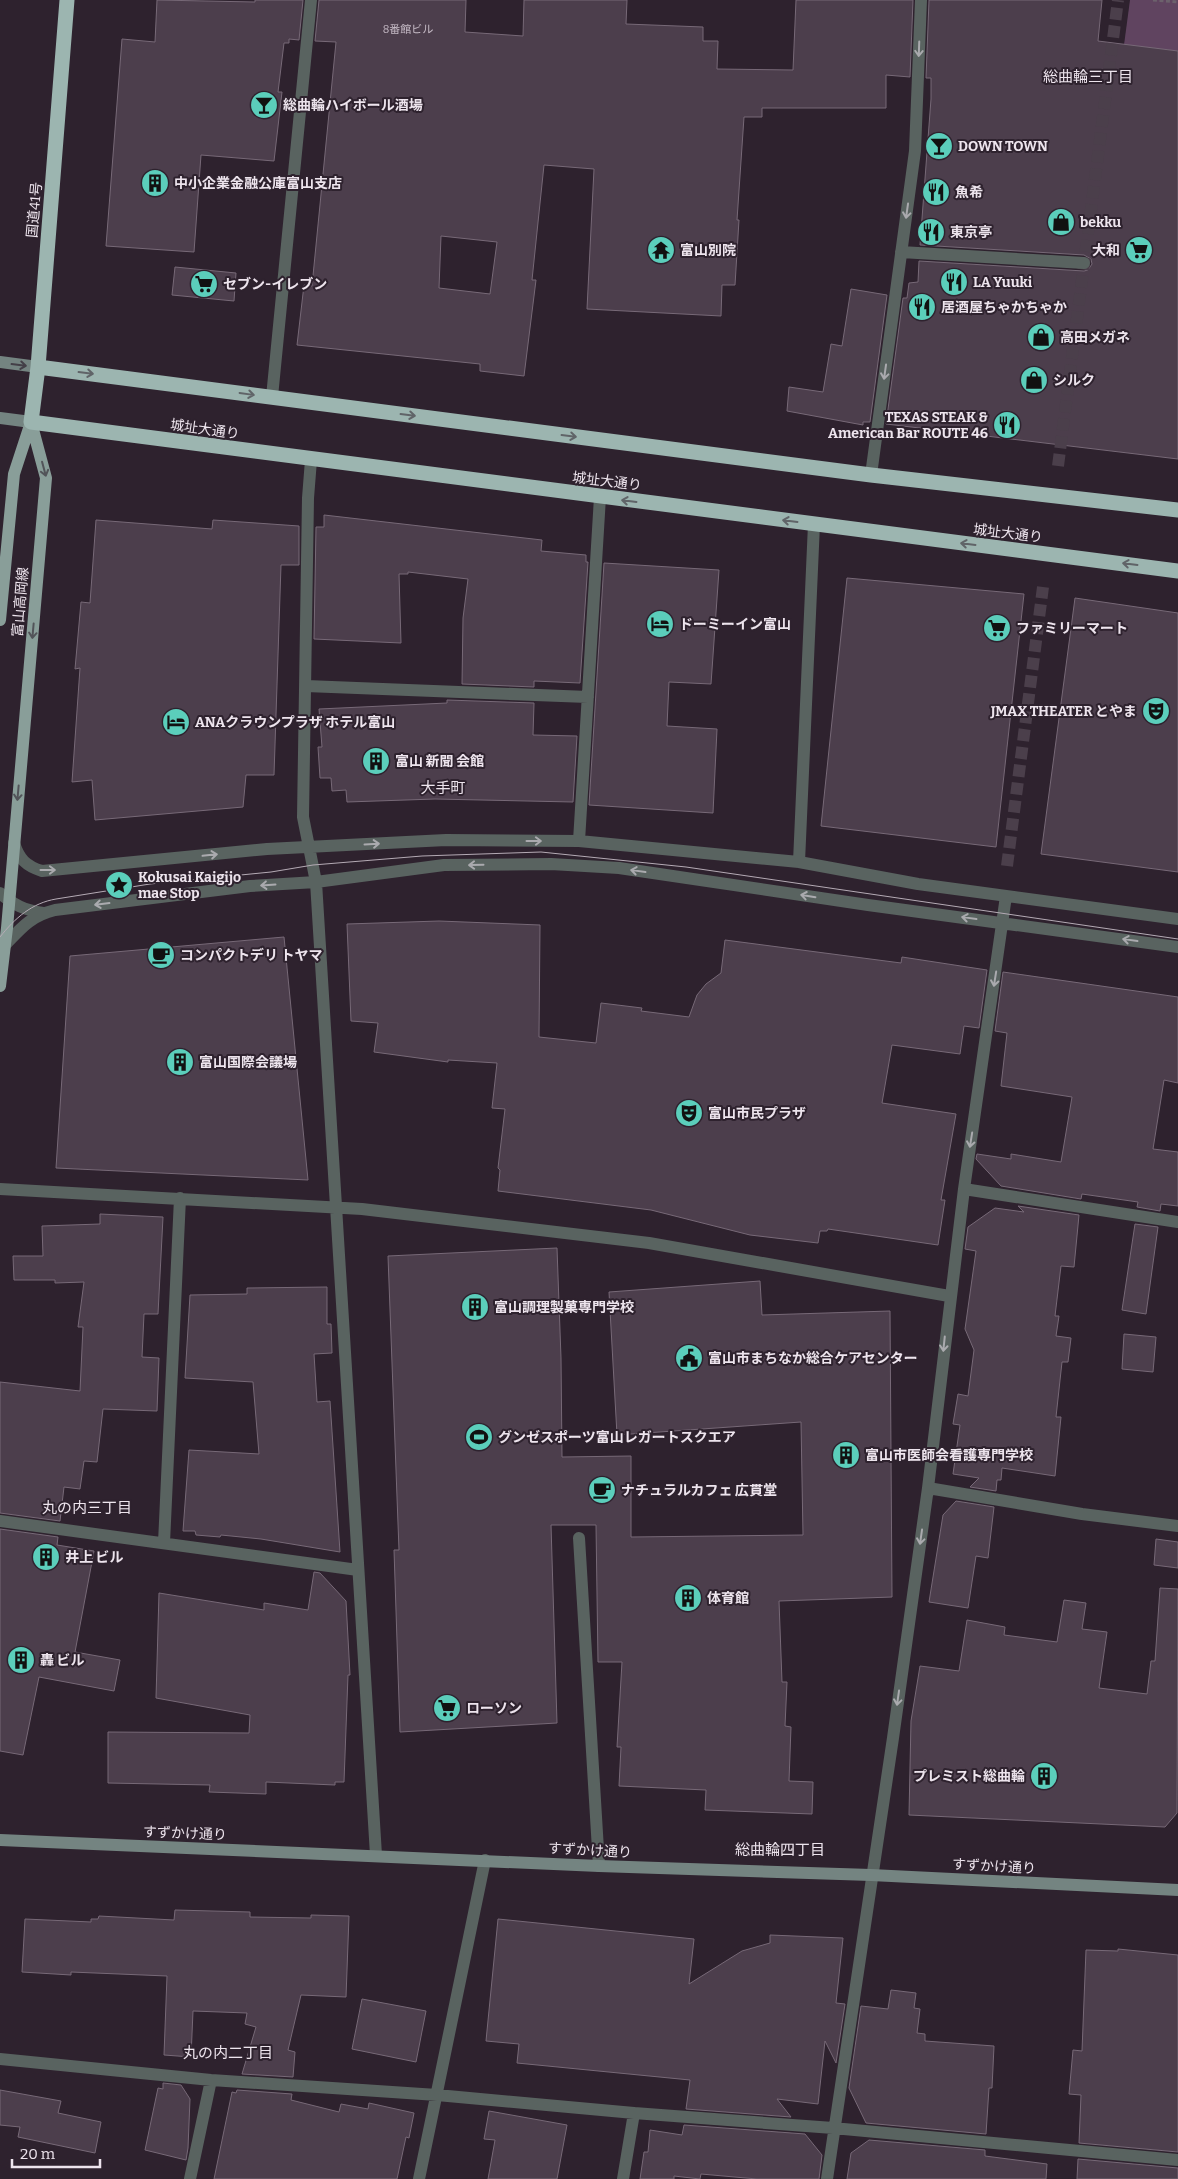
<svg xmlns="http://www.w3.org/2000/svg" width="1178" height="2179" viewBox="0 0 1178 2179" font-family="Bitter,'Noto Sans JP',serif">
<rect width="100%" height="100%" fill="#2e222e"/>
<path fill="#604460" d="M1130,0H1178V51L1124,45Z"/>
<path fill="#4c3e4c" stroke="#776977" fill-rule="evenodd" d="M157,0L255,2V0H303L299,40L289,39V43H284L278,92H282L274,161L201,155L194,252L106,246L122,39L155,42Z
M319,0H466L465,32L523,36L524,0H627L626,24L703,27V41H718L717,69L793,70L796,0H913L910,77L886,75V108H762V117H744L737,220H739L735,285H722L721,316L587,309L594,169L544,165L532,280H536L524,376L480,371V364L297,345L304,285L312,286L336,42L315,41ZM441,236L497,242L490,294L439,288Z
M929,0H1102L1098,41L1178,51V459L886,424L903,298H907L909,283L918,282L919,261L1084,271L1088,270L1092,264L1091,259L1084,255L920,245L931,99V78H926Z
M175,267L236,273L234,301L172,295Z
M851,289L887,295L870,422H863V425L787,411L789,387L823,392L831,344L842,346Z
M324,515L542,540L541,551L586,555V562H588L580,683L534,681V687L462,684L463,618L468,579L408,572V574H399L401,643L314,639L316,527H324Z
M96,520L212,529L213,520L299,526V565H281L274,775H246L243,807L95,820L92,780L72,782L80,668L75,669L81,602L90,603Z
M604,563L719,570L711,684L669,682L667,726L717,729L713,813L589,805Z
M847,578L1024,594L996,847L821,826Z
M1075,598L1178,613V872L1041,854Z
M447,700L534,703L533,735L577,736L573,802L435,799L347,802L346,790L332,791L331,778H320L318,747H322L319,709L447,703Z
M439,921L540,925L539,1037L596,1043L601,1003L642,1008L641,1011L689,1017L697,995L706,984L721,973L725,940L901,963L902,957L987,970L979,1028L964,1026L960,1054L892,1045L882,1103L956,1114L941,1200H945L938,1245L828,1229L827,1231H820L818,1243L750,1235L651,1210L498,1191L500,1170L498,1168L505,1109L492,1108L497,1063L448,1060V1062L374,1052L378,1023L351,1021L347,924Z
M284,937L308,1180L56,1168L70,956Z
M1003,972L1178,997V1083L1164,1080L1153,1149L1178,1152V1206L1161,1204L1160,1211L1137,1207L1138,1202L1082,1194L1081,1199L1001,1186L976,1159L977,1154L1011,1159V1154L1061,1162L1072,1097L1001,1086L1007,1033L995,1031Z
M1018,1206L1079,1215L1074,1267L1061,1266L1055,1316H1059L1056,1336L1071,1338L1068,1362H1062L1056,1417H1061L1055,1476L1002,1468L1001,1480H997L996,1491L970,1487L979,1478L953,1474L960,1425L953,1424L958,1394L968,1396L974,1350L965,1329L976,1251L965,1249L968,1227L995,1208L1024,1212Z
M100,1214L163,1217L158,1314H144L142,1357L159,1358L157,1411L103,1409L97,1462L84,1461L80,1489L64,1487L60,1521L0,1513V1382L80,1391L83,1327H78L84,1282L55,1283V1280H14L13,1256H43L42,1226L100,1224Z
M1135,1224L1158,1227L1146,1314L1122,1310Z
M557,1248L561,1358L562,1457L631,1456V1537L803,1535L801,1422L617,1435L609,1292L760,1281L762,1315L890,1311L892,1597L779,1601L782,1682H787L785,1726L791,1727L789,1781L813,1782L812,1814L705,1810L706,1790L619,1786L621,1747H617L622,1662H598L596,1525H551L557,1723L400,1732L394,1550H399L388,1256Z
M327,1287V1324H331L332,1353L314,1354L317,1402L330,1401L340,1552L261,1539L221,1535L220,1537L196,1535L195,1531H183L189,1450L259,1454L253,1382L185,1378L190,1295L247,1294V1288Z
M1124,1334L1156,1337L1153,1372L1122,1369Z
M956,1501L994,1507L988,1558L976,1556L968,1608L929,1602L943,1515Z
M0,1529L58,1537L57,1545L94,1551L75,1652L120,1660L114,1691L39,1677L23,1755L0,1751Z
M1156,1539L1178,1542V1568L1154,1565Z
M314,1572L320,1573L346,1601L350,1675H348L344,1782H335V1785L266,1782V1794L209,1792L210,1785L108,1783V1732L249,1733L250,1715L156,1698L159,1593L264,1610V1603L308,1610Z
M1160,1588L1178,1589L1177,1813L1165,1827L909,1815L911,1721L920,1666L959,1671L967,1620L1005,1627L1004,1635L1057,1642L1064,1600L1086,1603L1082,1629L1107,1632L1099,1688L1147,1694L1151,1661H1155Z
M175,1910L250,1912V1917L311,1918V1915L349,1916L346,1997L301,1995L288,2050L295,2052L293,2077L242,2074L256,2027L245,2024L247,2013L193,2011L191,2057L164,2055L167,1976L71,1972V1975L22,1972L25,1919L91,1922V1919H98L99,1916L174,1920Z
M498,1919L694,1939L689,1984L742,1951L770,1943V1935L843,1938L836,2003L845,2004L836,2063L825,2041L818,2104L777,2099L791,2117L686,2109L690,2080L517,2063L519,2044L486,2041Z
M1118,1949L1178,1955V2152L1079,2143L1081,2095L1069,2094L1073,2050L1082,2051L1086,1950L1118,1951Z
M891,1990L916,1993L914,2008L920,2009L917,2033L925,2034V2041L994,2046L992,2088H989L986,2134L866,2123L849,2088L861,2006L888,2009Z
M362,1999L426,2011L416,2062L352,2049Z
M163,2083L181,2085L190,2099L188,2148L186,2160L145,2150L158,2088L163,2089Z
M0,2090L61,2101L58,2113L101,2122L95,2153L18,2137L20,2127L0,2125Z
M237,2090L292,2094L291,2100L339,2112L341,2104L368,2109L369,2103L414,2113L409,2138L406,2137L397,2179H214L232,2092L236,2093Z
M489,2111L567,2125L557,2179H488L495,2140L484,2139Z
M684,2125L805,2134L822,2155L819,2179H757L701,2174L700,2179L674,2176V2179H640L644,2152H648L650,2130L682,2135Z
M869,2140L985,2150V2156L1047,2164L1046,2179H847L851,2153Z
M1078,2159L1178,2168V2179H1077Z"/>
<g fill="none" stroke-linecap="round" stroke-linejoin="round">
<path stroke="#4b3f4b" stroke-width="12" stroke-dasharray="12 6" stroke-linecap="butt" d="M1058,466L1118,0
M1007,866L1043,587"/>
<path stroke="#6c616c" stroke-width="3" stroke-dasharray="4 2.5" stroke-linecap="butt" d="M1153,0L1178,2"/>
<path stroke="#596360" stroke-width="12" d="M579,1538L599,1866"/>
<path stroke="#596360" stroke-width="12" d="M901,252L1084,263
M272,397L311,0
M311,460L308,498L303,817L316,882L376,1855
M871,475L915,151L921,0
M306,686L588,697
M579,841L600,497
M14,843C19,859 26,866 42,871L267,849L446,840L579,841L799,862L918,884L1178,919
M799,862L814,524
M0,893C13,905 25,910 43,913
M5,945C22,927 31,916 55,910L250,886L316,882L444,865L551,864L619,868L868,905L1178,947
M0,1189L362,1209L649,1243L949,1296
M964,1189L1178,1222
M928,1488L1082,1514L1178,1526
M0,1521L358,1570
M164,1543L180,1198
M0,2059L211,2080L437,2095L634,2113L833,2128L1178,2160
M190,2179L211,2080
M419,2179L485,1860
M623,2179L634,2113
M827,2179L893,1738L928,1488L964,1189L1006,896"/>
<path stroke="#748481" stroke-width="12" d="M0,362L38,367
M0,418L31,422
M0,1840L599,1866L871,1875L1178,1890"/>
<path stroke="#899e99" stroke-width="12" d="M0,620L14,474L31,422
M0,986L7,928L46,478L31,422"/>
<path stroke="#9cb5b0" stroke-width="15" d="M67,0L38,367L31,422L1178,571
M38,367L871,475L1178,510"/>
<path stroke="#b5abb5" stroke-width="1" d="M0,937C15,918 32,903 56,899L150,884L271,872L313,865L422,856L541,852L686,867L1178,939"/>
</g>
<defs><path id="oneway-shaft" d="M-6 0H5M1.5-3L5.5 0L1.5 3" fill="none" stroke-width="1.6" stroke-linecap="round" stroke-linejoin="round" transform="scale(1.25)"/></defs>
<g stroke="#aaaaae">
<use href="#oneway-shaft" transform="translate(919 49) rotate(92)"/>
<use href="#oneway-shaft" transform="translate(907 211) rotate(98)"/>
<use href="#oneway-shaft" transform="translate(885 372) rotate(98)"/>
<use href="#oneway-shaft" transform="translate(534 841)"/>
<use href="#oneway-shaft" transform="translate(372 844) rotate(-3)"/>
<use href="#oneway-shaft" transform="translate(210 855) rotate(-6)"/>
<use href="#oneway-shaft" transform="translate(476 865) rotate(179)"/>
<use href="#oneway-shaft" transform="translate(48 870)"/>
<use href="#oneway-shaft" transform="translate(638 871) rotate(-172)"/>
<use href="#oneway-shaft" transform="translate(268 885) rotate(176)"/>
<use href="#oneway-shaft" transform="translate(808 896) rotate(-171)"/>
<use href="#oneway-shaft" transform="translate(102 904) rotate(173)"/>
<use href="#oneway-shaft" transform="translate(969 918) rotate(-172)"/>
<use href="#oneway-shaft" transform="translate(1130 940) rotate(-172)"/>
<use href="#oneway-shaft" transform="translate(995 979) rotate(99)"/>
<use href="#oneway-shaft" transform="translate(971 1140) rotate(99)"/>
<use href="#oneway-shaft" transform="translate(944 1344) rotate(96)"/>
<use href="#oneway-shaft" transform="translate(921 1537) rotate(98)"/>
<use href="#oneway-shaft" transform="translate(898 1698) rotate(98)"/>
</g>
<use stroke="#433f47" href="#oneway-shaft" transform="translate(19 365) rotate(7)"/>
<g stroke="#606468">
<use href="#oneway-shaft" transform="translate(86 373) rotate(7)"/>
<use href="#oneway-shaft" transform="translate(247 394) rotate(8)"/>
<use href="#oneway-shaft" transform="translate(408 415) rotate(7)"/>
<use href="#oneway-shaft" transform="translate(569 436) rotate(7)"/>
<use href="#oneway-shaft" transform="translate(629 501) rotate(-173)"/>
<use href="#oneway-shaft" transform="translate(790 521) rotate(-173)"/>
<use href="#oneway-shaft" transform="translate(968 544) rotate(-173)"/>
<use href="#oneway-shaft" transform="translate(1130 564) rotate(-173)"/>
</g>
<g stroke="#525459">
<use href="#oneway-shaft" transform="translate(44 469) rotate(75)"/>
<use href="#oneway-shaft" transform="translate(33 631) rotate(95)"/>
<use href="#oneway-shaft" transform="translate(18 793) rotate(95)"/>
</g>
<defs>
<g id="bar-disc" transform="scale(1.4375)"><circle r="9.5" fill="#5bcebb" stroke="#2e222e"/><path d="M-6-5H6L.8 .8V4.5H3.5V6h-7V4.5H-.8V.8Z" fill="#111"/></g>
<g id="building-disc" transform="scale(1.4375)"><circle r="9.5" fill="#5bcebb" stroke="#2e222e"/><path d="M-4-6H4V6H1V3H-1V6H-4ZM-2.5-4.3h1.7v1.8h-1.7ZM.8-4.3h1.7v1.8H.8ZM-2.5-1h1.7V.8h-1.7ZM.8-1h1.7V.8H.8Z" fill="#111"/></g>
<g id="restaurant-disc" transform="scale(1.4375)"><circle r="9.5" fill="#5bcebb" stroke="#2e222e"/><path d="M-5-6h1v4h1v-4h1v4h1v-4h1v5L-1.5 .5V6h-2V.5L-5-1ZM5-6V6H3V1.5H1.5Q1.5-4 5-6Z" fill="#111"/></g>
<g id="shop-disc" transform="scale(1.4375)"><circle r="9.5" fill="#5bcebb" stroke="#2e222e"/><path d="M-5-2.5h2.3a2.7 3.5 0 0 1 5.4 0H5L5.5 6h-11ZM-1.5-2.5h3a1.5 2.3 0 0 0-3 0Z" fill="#111"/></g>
<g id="temple-disc" transform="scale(1.4375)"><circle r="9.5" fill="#5bcebb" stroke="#2e222e"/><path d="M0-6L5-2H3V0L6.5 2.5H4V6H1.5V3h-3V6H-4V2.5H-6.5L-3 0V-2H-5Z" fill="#111"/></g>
<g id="supermarket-disc" transform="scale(1.4375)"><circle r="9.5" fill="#5bcebb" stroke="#2e222e"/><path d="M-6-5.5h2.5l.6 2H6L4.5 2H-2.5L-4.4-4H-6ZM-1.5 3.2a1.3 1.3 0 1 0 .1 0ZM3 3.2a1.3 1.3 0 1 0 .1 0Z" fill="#111"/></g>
<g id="hotel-disc" transform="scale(1.4375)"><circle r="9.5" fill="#5bcebb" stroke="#2e222e"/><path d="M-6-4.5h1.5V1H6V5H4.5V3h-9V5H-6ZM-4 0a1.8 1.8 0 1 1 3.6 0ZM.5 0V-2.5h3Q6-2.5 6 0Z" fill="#111"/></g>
<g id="theatre-disc" transform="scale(1.4375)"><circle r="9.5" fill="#5bcebb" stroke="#2e222e"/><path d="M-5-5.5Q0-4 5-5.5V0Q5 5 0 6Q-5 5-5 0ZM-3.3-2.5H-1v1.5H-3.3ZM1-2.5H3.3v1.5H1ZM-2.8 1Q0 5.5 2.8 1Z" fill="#111"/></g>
<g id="sight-disc" transform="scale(1.4375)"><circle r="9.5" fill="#5bcebb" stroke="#2e222e"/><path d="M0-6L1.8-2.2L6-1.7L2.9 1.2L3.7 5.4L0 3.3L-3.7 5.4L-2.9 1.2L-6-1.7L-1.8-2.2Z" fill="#111"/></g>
<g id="cafe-disc" transform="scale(1.4375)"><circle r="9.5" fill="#5bcebb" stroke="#2e222e"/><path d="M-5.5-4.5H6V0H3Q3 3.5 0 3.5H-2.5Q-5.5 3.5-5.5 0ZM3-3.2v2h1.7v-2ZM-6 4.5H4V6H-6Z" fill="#111"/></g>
<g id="civic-disc" transform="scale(1.4375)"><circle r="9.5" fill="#5bcebb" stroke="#2e222e"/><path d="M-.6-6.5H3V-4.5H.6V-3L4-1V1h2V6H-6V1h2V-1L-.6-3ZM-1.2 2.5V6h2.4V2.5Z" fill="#111"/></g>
<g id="stadium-disc" transform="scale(1.4375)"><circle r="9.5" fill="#5bcebb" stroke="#2e222e"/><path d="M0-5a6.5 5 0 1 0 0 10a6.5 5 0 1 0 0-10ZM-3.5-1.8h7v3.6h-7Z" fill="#111"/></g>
</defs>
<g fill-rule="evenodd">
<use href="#bar-disc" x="264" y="105"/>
<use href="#bar-disc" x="939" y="146"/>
<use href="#building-disc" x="155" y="183"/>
<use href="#restaurant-disc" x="936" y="192"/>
<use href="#shop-disc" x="1061" y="222"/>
<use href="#restaurant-disc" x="931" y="232"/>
<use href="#temple-disc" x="661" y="250"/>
<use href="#supermarket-disc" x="1139" y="250"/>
<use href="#restaurant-disc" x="954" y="282"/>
<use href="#supermarket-disc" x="204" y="284"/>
<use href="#restaurant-disc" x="922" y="307"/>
<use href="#shop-disc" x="1041" y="337"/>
<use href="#shop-disc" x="1034" y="380"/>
<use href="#restaurant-disc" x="1007" y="425"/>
<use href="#hotel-disc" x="660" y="624"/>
<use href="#supermarket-disc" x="997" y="628"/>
<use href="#theatre-disc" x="1156" y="711"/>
<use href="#hotel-disc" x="176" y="722"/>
<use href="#building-disc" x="376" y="761"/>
<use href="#sight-disc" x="119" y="885"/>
<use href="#cafe-disc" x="161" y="955"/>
<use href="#building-disc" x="180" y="1062"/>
<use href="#theatre-disc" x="689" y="1113"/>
<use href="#building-disc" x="475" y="1307"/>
<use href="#civic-disc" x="689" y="1358"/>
<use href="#stadium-disc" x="479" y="1437"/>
<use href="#building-disc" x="846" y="1455"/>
<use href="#cafe-disc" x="602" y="1490"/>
<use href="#building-disc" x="46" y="1557"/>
<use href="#building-disc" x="688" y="1598"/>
<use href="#building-disc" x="21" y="1660"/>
<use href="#supermarket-disc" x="447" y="1708"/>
<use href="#building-disc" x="1044" y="1776"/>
</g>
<g text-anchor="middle" stroke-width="4" stroke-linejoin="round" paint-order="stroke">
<g font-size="11" fill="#c5bac5">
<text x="408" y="33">8番館ビル</text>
</g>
<g font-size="14" font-weight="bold" fill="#ede4ed" stroke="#2e222e" text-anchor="start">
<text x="283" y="110">総曲輪ハイボール酒場</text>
<text x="958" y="151">DOWN TOWN</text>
<text x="174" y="188">中小企業金融公庫富山支店</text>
<text x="955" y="197">魚希</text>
<text x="1080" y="227">bekku</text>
<text x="950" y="237">東京亭</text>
<text x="680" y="255">富山別院</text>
<text x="1120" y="255" text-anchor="end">大和</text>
<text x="973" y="287">LA Yuuki</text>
<text x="223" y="289">セブン-イレブン</text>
<text x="941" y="312">居酒屋ちゃかちゃか</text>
<text x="1060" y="342">高田メガネ</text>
<text x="1053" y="385">シルク</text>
<text x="988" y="422" text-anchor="end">TEXAS STEAK &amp;<tspan x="988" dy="16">American Bar ROUTE 46</tspan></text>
<text x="679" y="629">ドーミーイン富山</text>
<text x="1016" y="633">ファミリーマート</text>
<text x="1137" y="716" text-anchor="end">JMAX THEATER とやま</text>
<text x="195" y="727">ANAクラウンプラザ ホテル富山</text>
<text x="395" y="766">富山 新聞 会館</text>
<text x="138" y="882">Kokusai Kaigijo<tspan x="138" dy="16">mae Stop</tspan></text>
<text x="180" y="960">コンパクトデリ トヤマ</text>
<text x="199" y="1067">富山国際会議場</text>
<text x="708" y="1118">富山市民プラザ</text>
<text x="494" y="1312">富山調理製菓専門学校</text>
<text x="708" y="1363">富山市まちなか総合ケアセンター</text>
<text x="498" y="1442">グンゼスポーツ富山レガートスクエア</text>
<text x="865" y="1460">富山市医師会看護専門学校</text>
<text x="621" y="1495">ナチュラルカフェ 広貫堂</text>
<text x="65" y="1562">井上 ビル</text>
<text x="707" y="1603">体育館</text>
<text x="40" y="1665">轟 ビル</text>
<text x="466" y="1713">ローソン</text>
<text x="1025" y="1781" text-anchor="end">プレミスト総曲輪</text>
</g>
<g font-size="14" fill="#ede4ed" stroke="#2e222e">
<text transform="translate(34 210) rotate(-85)" y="5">国道41号</text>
<text transform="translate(205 429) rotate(8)" y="5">城址大通り</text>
<text transform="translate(607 481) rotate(7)" y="5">城址大通り</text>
<text transform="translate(1008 533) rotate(7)" y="5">城址大通り</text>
<text transform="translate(20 602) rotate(-85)" y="5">富山高岡線</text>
<text transform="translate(185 1833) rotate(2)" y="5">すずかけ通り</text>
<text transform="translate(590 1850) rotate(3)" y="5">すずかけ通り</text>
<text transform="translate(994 1866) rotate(3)" y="5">すずかけ通り</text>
</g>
<g font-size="15" fill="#ede4ed" stroke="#2e222e">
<text x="1088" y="82">総曲輪三丁目</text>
<text x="443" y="793">大手町</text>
<text x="87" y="1513">丸の内三丁目</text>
<text x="780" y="1855">総曲輪四丁目</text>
<text x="228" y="2058">丸の内二丁目</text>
</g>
</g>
<path d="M12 2159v8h88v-8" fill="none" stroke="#ede4ed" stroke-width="2.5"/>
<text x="20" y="2159" font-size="15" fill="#ede4ed" stroke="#2e222e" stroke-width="4" paint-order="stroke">20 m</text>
</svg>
